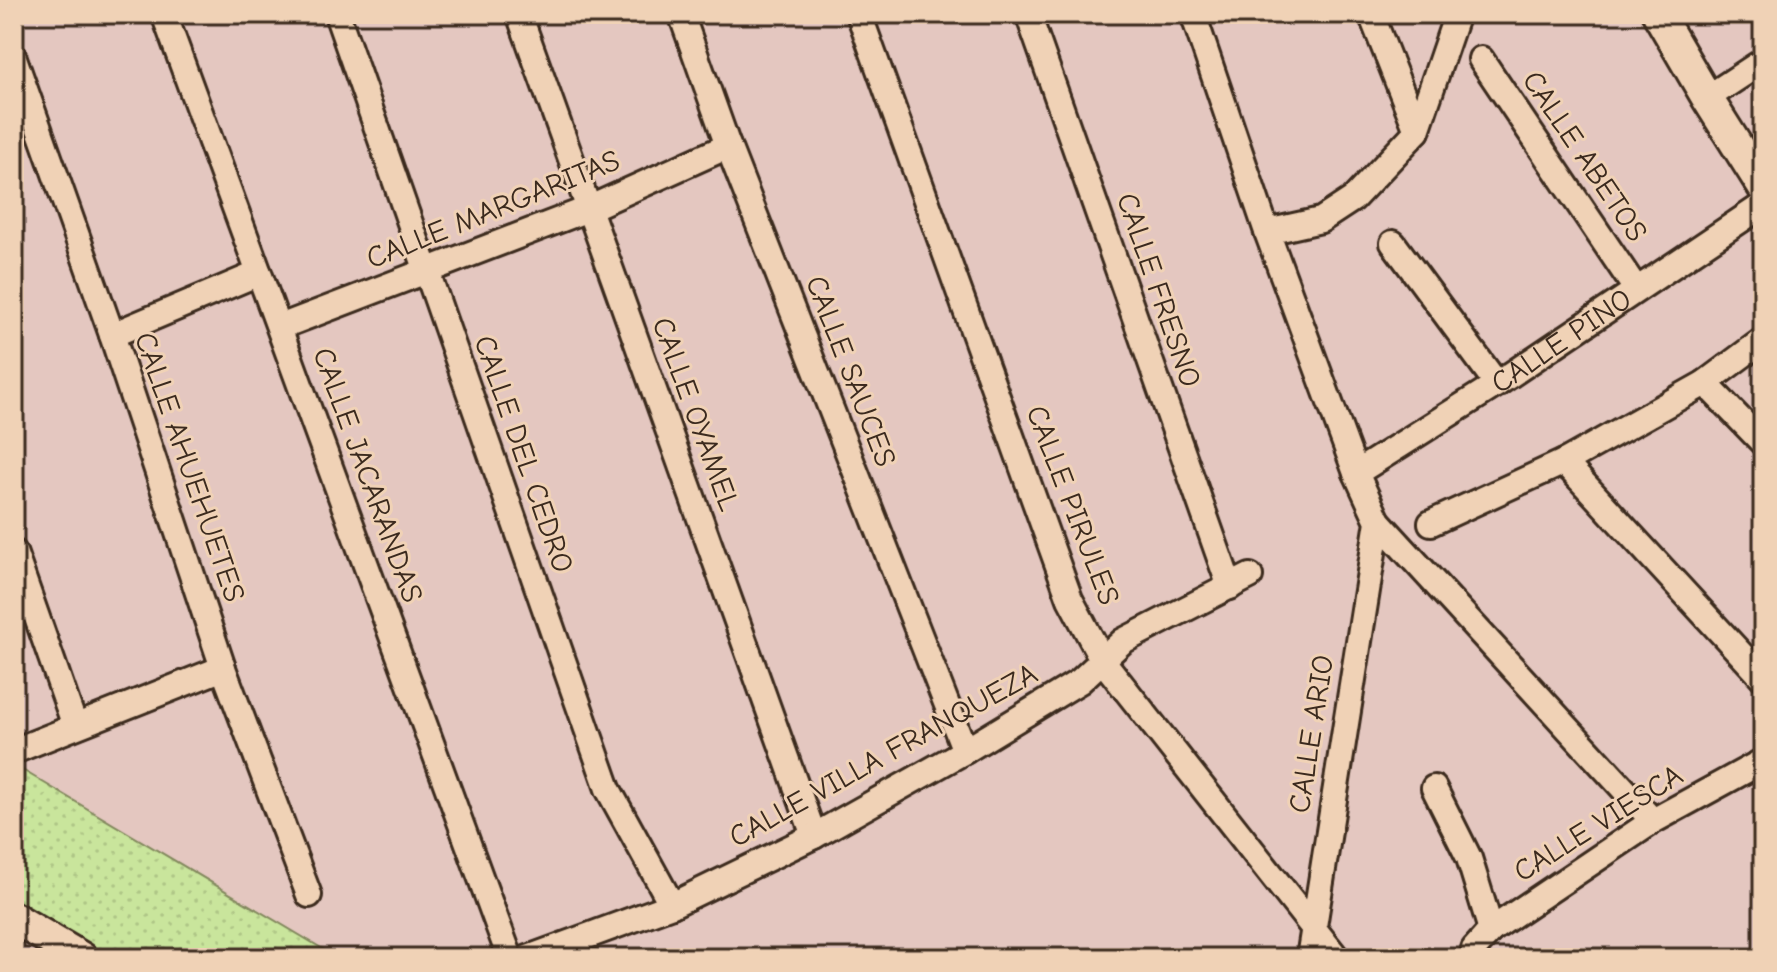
<svg xmlns="http://www.w3.org/2000/svg" width="1777" height="972" viewBox="0 0 1777 972" font-family="'Comic Neue',sans-serif">
<defs>
<pattern id="park-dots" width="8" height="8" patternUnits="userSpaceOnUse" patternTransform="scale(2)"><rect width="8" height="8" fill="#c9e59c"/><path d="M2 2h.1M6 6h.1" fill="none" stroke="#aec586" stroke-width="1.8" stroke-linecap="round"/></pattern>
</defs>
<rect width="100%" height="100%" fill="#e4c7c0"/>
<filter id="ink" filterUnits="userSpaceOnUse"><feTurbulence type="fractalNoise" baseFrequency=".0125" numOctaves="2"/><feDisplacementMap in="SourceGraphic" scale="16" xChannelSelector="R" yChannelSelector="G"/><feConvolveMatrix kernelMatrix="1 2 1 2 8 2 1 2 1" color-interpolation-filters="sRGB"/></filter>
<g filter="url(#ink)">
<path fill="url(#park-dots)" stroke="#82885d" stroke-width="2" d="M14,765L338,958H114L14,899Z"/>
<g fill="none" stroke-linecap="round" stroke-linejoin="round">
<g stroke="#3b2a1e" stroke-width="30">
<g id="minor">
<path d="M164,14L510,958"/>
<path d="M337,14L608,789L672,905"/>
<path d="M519,14L814,836"/>
<path d="M681,14L728,146L965,751"/>
<path d="M859,14L1070,599L1103,661L1337,958"/>
<path d="M1028,14L1230,587"/>
<path d="M1193,14L1267,232L1356,473L1378,521L1309,958"/>
<path d="M1371,14L1417,131"/>
<path d="M14,58L112,335L223,668L309,895"/>
<path d="M1481,59L1636,289"/>
<path d="M1707,98L1763,61"/>
<path d="M1267,232L1321,220L1353,199L1417,131L1457,14"/>
<path d="M1393,243L1497,384"/>
<path d="M280,327L588,209L728,146"/>
<path d="M112,335L259,273"/>
<path d="M1705,383L1763,443"/>
<path d="M1564,462L1763,678"/>
<path id="s1" d="M1356,473L1497,384L1763,205"/>
<path d="M1378,521L1653,821"/>
<path d="M1431,523L1564,462L1705,383L1763,340"/>
<path d="M14,552L75,726"/>
<path d="M14,751L223,668"/>
<path d="M1434,788L1469,858L1491,930"/>
<path d="M528,958L672,905L814,836L965,751L1080,681L1123,641L1250,576"/>
<path d="M1472,958L1474,949L1491,930L1653,821L1763,761"/>
</g>
</g>
<g stroke="#3b2a1e" stroke-width="36">
<path id="tertiary" d="M1658,14L1707,98L1763,187
M14,918L82,958"/>
</g>
<use href="#minor" stroke="#f0d2b6" stroke-width="24"/>
<use href="#tertiary" stroke="#f0d2b6" stroke-width="30"/>
</g>
</g>
<g text-anchor="middle" stroke-width="6" stroke-linejoin="round" paint-order="stroke">
<g font-size="30" fill="#3b2a1e" stroke="#f0d2b6">
<text transform="translate(1585 156) rotate(56)" y="10">CALLE ABETOS</text>
<text transform="translate(493 209) rotate(-22)" y="10">CALLE MARGARITAS</text>
<text transform="translate(1159 290) rotate(71)" y="10">CALLE FRESNO</text>
<text dy="10" stroke="none"><textPath href="#s1" startOffset="244">CALLE PINO</textPath></text>
<text transform="translate(851 371) rotate(69)" y="10">CALLE SAUCES</text>
<text transform="translate(696 414) rotate(70)" y="10">CALLE OYAMEL</text>
<text transform="translate(524 454) rotate(71)" y="10">CALLE DEL CEDRO</text>
<text transform="translate(190 467) rotate(71)" y="10">CALLE AHUEHUETES</text>
<text transform="translate(368 475) rotate(70)" y="10">CALLE JACARANDAS</text>
<text transform="translate(1073 505) rotate(69)" y="10">CALLE PIRULES</text>
<text transform="translate(1311 734) rotate(-81)" y="10">CALLE ARIO</text>
<text transform="translate(883 755) rotate(-29)" y="10">CALLE VILLA FRANQUEZA</text>
<text transform="translate(1598 823) rotate(-32)" y="10">CALLE VIESCA</text>
</g>
</g>
<rect width="1777" height="972" fill="none" stroke="#f0d2b6" stroke-width="48"/>
<rect x="24" y="24" width="1729" height="924" fill="none" stroke="#3b2a1e" stroke-width="3" filter="url(#ink)"/>
</svg>
